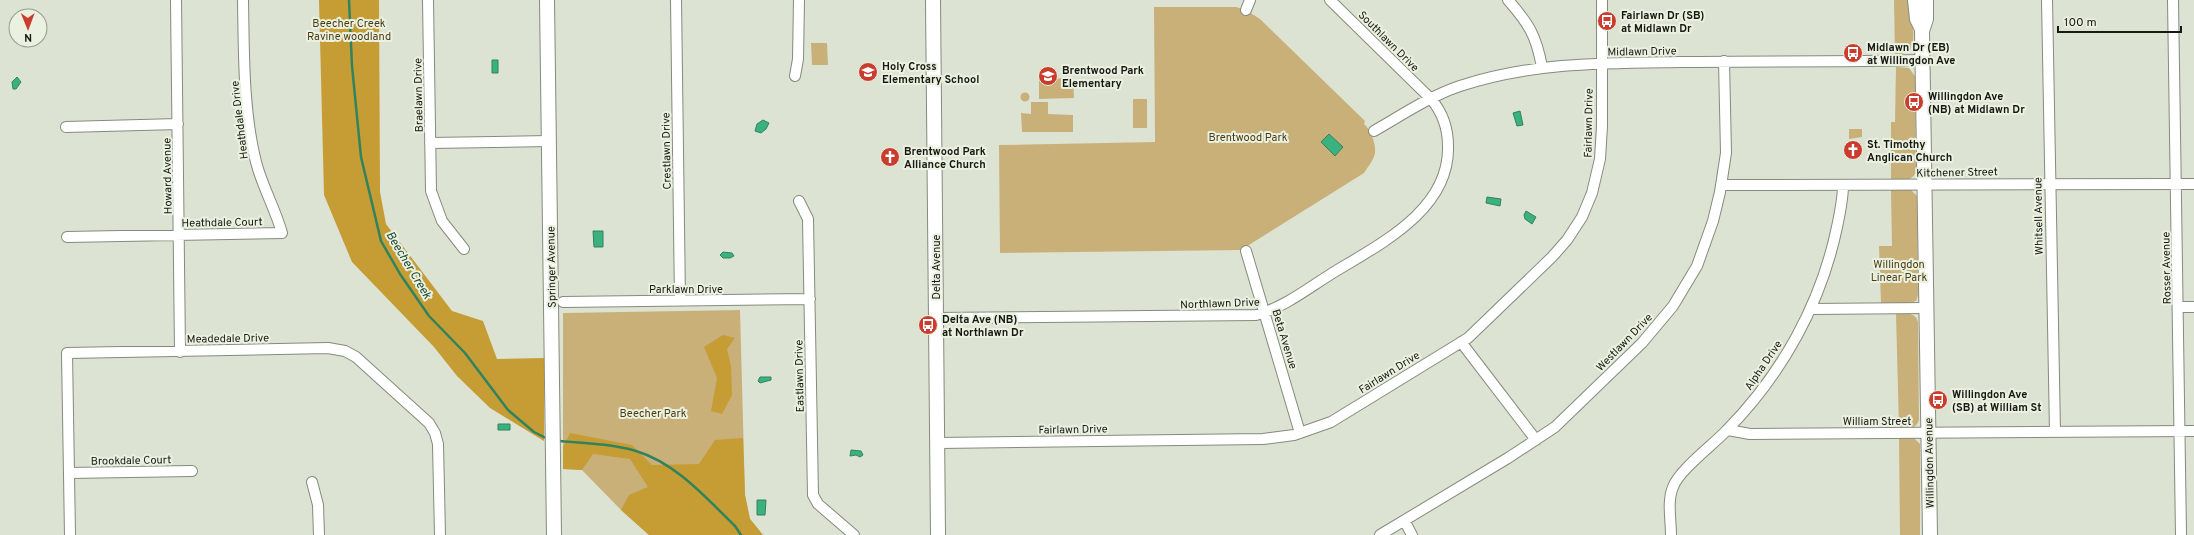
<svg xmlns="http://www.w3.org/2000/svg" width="2194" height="535" viewBox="0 0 2194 535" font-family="Overpass,sans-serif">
<rect width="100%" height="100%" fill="#dde3d3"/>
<path fill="#c9b079" d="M1894,0H1910C1911,11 1917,43 1910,50C1906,54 1900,54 1895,54Z
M1154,7H1236L1246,10L1260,19L1365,121L1364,124C1371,130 1376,144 1375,153C1374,160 1367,168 1364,173L1241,250L1000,253L999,145L1155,142Z
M811,43H827L828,65H812Z
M1896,67L1909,68L1915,76L1916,171C1913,183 1900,179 1891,180V122H1895Z
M1073,78L1074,98L1039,99V79Z
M1020.5 97a4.5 4.5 0 1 1 9 0a4.5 4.5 0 1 1-9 0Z
M1133,99H1147V128H1133Z
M1031,102H1048V114L1073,115V132H1022L1021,113L1031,114Z
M1849,129H1862V137L1849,139Z
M1891,190H1911L1917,196L1918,295L1916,301L1910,303H1881L1879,246H1892Z
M740,310L745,495L750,519L763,535H649L621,510L582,470L563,469V313Z
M1896,314C1905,314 1915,311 1918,322L1919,420C1916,430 1907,428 1899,428Z
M1899,438H1914L1920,444V535H1900Z"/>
<path fill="#c59d34" d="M319,0H379L380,192L386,224L452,311L483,321L497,359L544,358V441L490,408L457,376L434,347L352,262L324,195Z
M723,335L735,338L727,349L731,366L732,395L722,414L711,411L717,378L704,347Z
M570,433L632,445L652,465L699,464L715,440L743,438L745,495L750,519L763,535H649L621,510L629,495L648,487L630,459L593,454L582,470L563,469V447Z"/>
<path fill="#3cb180" stroke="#31835f" d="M492,60H498V73H492Z
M17,77L21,82L16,89H13L12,82Z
M1520,111L1523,125L1517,126L1513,113Z
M763,120L769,123L766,129L761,133L755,131L757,124Z
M1329,134L1343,147L1335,156L1321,142Z
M1487,197L1501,199L1500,206L1486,203Z
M1526,211L1536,217L1532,224L1525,219L1524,215Z
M593,231H603V247H594Z
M723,252L732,253L734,256L730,258H723L720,255Z
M760,377H771V380L760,383L758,381Z
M498,424H510V430H498Z
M851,450L861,451L863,455L860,457L856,455L850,456Z
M757,500H766L765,515H757Z"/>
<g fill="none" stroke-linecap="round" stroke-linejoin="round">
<path stroke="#31835f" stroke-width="2.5" d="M349,0L352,66L361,157L381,241L400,274L429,316L465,353L508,410L534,432L548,439
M560,441C585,443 612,444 636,451C676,463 706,498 735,526L741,535"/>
<g stroke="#858b7c" stroke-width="12">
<path id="street" d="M176,0L180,352
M428,0L431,191L442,221L464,249
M676,0L680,301
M1508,0C1529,24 1536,35 1542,67
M2047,0L2055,432
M2173,0L2181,535
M1246,10L1250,0
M795,76L798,59L799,0
M66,127L178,124
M1374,131C1402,115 1430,96 1460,86C1533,62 1605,63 1681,62C1762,61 1843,62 1923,60
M430,143L549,141
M1721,185L2194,184
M799,201L808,219L813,495L818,504L854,535
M67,237L282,233C275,208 262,186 256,162C243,110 244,53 243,0
M1246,251L1300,433
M563,302L810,299
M2178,307H2194
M1811,309L1927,308
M936,318L1256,315C1283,308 1307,289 1331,274C1378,245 1450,211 1448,146C1448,128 1443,113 1431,99L1330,0
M1461,342L1536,440
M1728,430L1750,434L2194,431
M938,443L1263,439L1294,435L1331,422L1468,338L1552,257L1567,240L1582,217L1592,193L1600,159L1602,126V0
M69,473L192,471
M312,482L318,505L319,535
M1405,522L1412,535
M70,535L67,353L328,348L345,351L356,357L429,423L435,433L438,444L440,535
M1380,535L1508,458L1555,427L1642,343L1673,306L1697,266L1713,221L1720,192L1726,153L1724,61
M1671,535C1671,520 1667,501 1673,487C1679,470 1714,444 1727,430C1782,374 1821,304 1837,227C1840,213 1843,199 1843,185"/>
</g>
<g stroke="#858b7c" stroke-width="16">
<path id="secondary" d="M547,0L554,535
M933,0L938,535
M1915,0L1917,19L1921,27
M1926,0V19L1922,31L1930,535"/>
</g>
<use href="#street" stroke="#fff" stroke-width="10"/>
<use href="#secondary" stroke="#fff" stroke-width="14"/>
</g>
<defs>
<g id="bus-disc" transform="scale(1)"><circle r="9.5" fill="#ca3d2e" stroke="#eaf1e0"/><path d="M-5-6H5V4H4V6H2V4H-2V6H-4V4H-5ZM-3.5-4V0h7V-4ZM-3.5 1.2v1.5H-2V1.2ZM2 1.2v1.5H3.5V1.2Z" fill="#fff"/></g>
<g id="school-disc" transform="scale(1)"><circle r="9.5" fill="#ca3d2e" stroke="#eaf1e0"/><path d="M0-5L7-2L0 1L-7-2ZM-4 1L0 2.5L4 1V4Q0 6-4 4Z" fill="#fff"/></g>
<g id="church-disc" transform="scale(1)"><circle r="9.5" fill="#ca3d2e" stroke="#eaf1e0"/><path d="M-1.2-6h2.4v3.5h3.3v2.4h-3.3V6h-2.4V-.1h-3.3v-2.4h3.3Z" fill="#fff"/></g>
</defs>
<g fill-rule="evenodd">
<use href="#bus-disc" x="1607" y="21"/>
<use href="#bus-disc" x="1853" y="53"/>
<use href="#school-disc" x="868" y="72"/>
<use href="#school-disc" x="1048" y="76"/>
<use href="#bus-disc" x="1914" y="102"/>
<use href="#church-disc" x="1853" y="150"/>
<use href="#church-disc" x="890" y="157"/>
<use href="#bus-disc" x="928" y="325"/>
<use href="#bus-disc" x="1938" y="400"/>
</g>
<g text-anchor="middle" stroke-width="4" stroke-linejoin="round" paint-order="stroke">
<g font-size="11" font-weight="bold" fill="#171913" stroke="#eaf1e0" text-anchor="start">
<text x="1621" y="19">Fairlawn Dr (SB)<tspan x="1621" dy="13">at Midlawn Dr</tspan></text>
<text x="1867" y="51">Midlawn Dr (EB)<tspan x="1867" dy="13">at Willingdon Ave</tspan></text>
<text x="882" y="70">Holy Cross<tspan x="882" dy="13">Elementary School</tspan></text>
<text x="1062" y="74">Brentwood Park<tspan x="1062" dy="13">Elementary</tspan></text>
<text x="1928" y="100">Willingdon Ave<tspan x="1928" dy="13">(NB) at Midlawn Dr</tspan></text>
<text x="1867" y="148">St. Timothy<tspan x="1867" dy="13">Anglican Church</tspan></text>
<text x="904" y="155">Brentwood Park<tspan x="904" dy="13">Alliance Church</tspan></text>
<text x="942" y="323">Delta Ave (NB)<tspan x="942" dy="13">at Northlawn Dr</tspan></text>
<text x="1952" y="398">Willingdon Ave<tspan x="1952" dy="13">(SB) at William St</tspan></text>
</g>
<g font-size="11" fill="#4c3b11" stroke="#eaf1e0">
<text x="349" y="27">Beecher Creek<tspan x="349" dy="13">Ravine woodland</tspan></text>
<text x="1248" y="141">Brentwood Park</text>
<text x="1899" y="268">Willingdon<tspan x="1899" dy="13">Linear Park</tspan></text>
<text x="653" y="417">Beecher Park</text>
</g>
<g font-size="11" fill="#171913" stroke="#eaf1e0">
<text transform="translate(1389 41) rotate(45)" y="4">Southlawn Drive</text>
<text transform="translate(1642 51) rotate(-1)" y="4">Midlawn Drive</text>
<text transform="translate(418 95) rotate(-91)" y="4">Braelawn Drive</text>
<text transform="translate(239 120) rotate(-97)" y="4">Heathdale Drive</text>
<text transform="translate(1588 123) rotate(-89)" y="4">Fairlawn Drive</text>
<text transform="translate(666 151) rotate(-91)" y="4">Crestlawn Drive</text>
<text transform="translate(1957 172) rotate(-1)" y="4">Kitchener Street</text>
<text transform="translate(167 176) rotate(-91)" y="4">Howard Avenue</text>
<text transform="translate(2038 216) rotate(-91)" y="4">Whitsell Avenue</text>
<text transform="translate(222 222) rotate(-1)" y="4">Heathdale Court</text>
<text transform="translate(551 267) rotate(-91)" y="4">Springer Avenue</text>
<text transform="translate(936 267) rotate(-90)" y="4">Delta Avenue</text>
<text transform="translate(2166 268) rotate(-91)" y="4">Rosser Avenue</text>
<text x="686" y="293">Parklawn Drive</text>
<text transform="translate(1220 303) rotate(-2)" y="4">Northlawn Drive</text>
<text transform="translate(228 338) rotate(-1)" y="4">Meadedale Drive</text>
<text transform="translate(1285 339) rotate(73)" y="4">Beta Avenue</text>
<text transform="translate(1624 342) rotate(-46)" y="4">Westlawn Drive</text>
<text transform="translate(1763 365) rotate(-56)" y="4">Alpha Drive</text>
<text transform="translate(1389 372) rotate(-32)" y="4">Fairlawn Drive</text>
<text transform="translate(799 376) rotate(-91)" y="4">Eastlawn Drive</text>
<text x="1877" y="425">William Street</text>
<text transform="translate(1073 429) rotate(-1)" y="4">Fairlawn Drive</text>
<text transform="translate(131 460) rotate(-1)" y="4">Brookdale Court</text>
<text transform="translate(1929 463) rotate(-91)" y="4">Willingdon Avenue</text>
</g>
<g font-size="12" font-style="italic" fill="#1c4b36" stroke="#eaf1e0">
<text transform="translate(409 265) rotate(59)" y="4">Beecher Creek</text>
</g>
</g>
<g transform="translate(28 28) rotate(179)"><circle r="19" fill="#eaf1e0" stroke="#969b8e"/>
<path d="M0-3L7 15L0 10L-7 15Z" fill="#ca3d2e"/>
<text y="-6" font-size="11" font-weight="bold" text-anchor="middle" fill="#171913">N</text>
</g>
<path d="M2058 26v6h123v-6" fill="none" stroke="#171913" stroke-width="2"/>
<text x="2064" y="26" font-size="12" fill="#171913" stroke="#eaf1e0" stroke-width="3" paint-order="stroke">100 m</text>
</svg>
